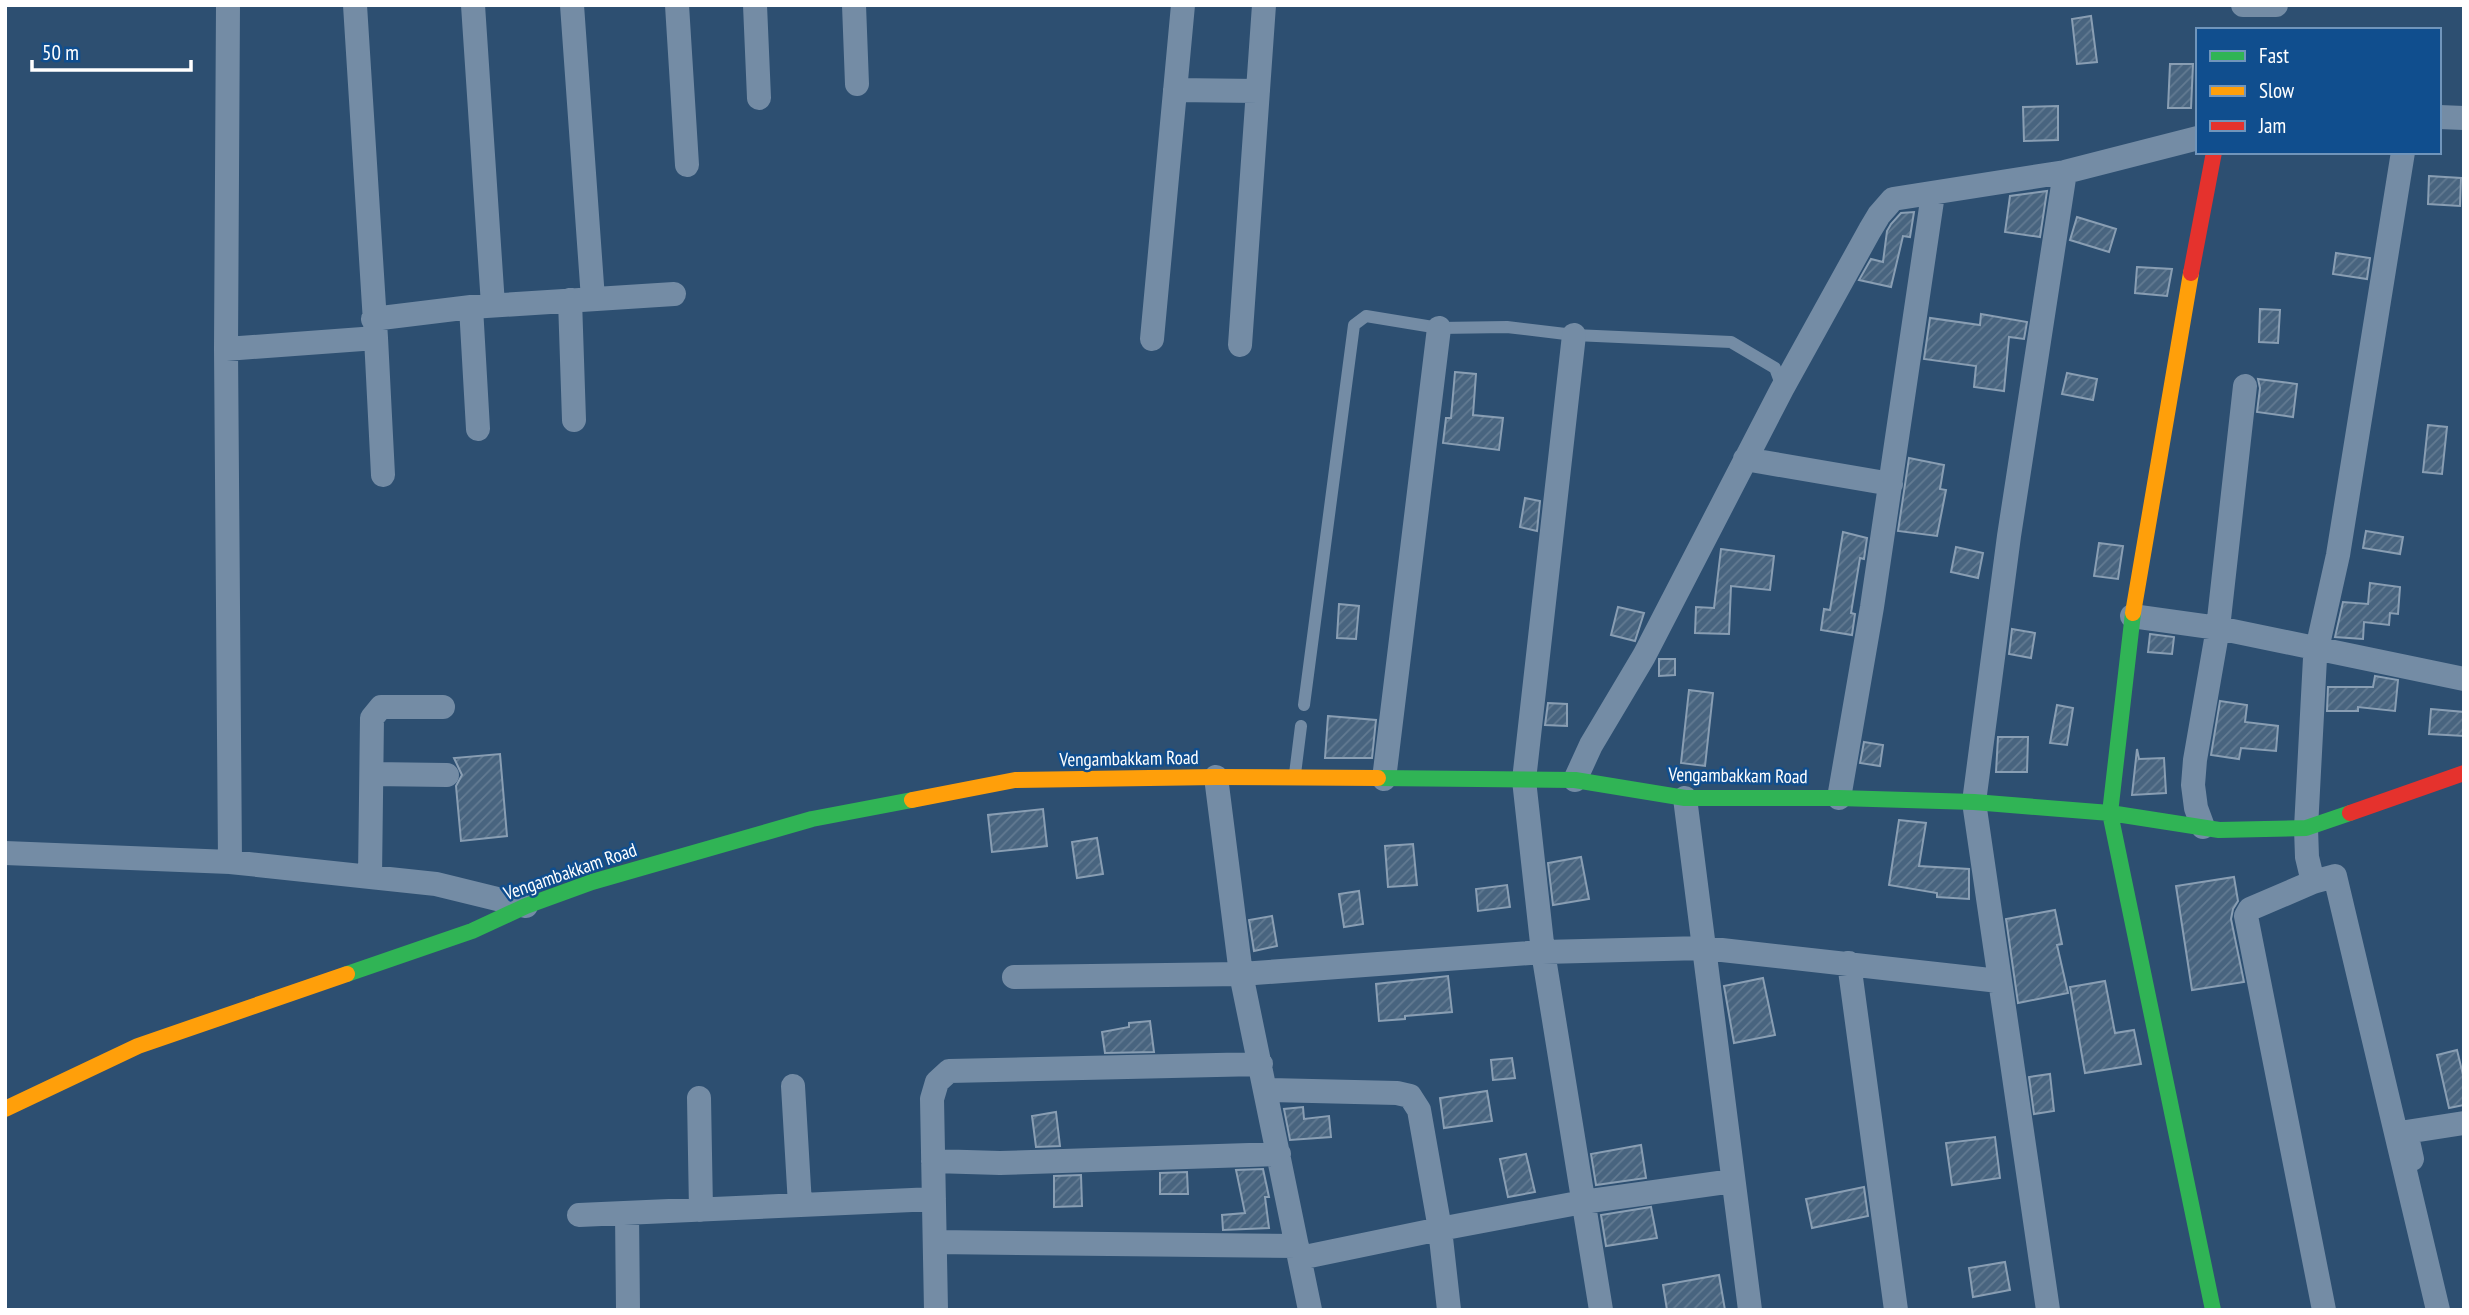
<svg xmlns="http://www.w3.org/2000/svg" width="2469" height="1315" viewBox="0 0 2469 1315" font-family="'PT Sans Narrow',sans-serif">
<defs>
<pattern id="building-hatch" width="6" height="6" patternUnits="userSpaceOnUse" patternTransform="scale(1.75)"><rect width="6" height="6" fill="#48647f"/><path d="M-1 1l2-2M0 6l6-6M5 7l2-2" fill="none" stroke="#637b92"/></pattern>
</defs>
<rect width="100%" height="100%" fill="#2d4f71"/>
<path fill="url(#building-hatch)" stroke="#899eb3" stroke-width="2" d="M2091,16L2097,62L2077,64L2072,19Z
M2170,64H2193L2191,108H2168Z
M2058,106V140L2024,141L2023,107Z
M2429,176L2461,178L2460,206L2428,204Z
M2047,191L2040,237L2005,232L2010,196Z
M1914,212L1910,237L1903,236L1891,287L1859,280L1871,259L1883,262L1887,231L1891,224L1901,213Z
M2077,217L2116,229L2109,252L2070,240Z
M2336,253L2370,258L2367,279L2333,274Z
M2137,267L2172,269L2167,296L2135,293Z
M2260,309L2280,310L2278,343L2259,342Z
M1981,314L2027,322L2024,339L2009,337L2004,391L1974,387L1976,366L1924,359L1930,318L1980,325Z
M1455,372L1476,374L1473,415L1503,418L1499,450L1443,443L1446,418H1451Z
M2067,373L2097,379L2093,400L2062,394Z
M2258,379L2297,384L2293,417L2257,412L2260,388Z
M2428,425L2447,427L2442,474L2423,472Z
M1909,458L1944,465L1940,489L1946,490L1937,536L1898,531Z
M1525,498L1540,501L1537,531L1520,527Z
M2366,531L2403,537L2400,554L2363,548Z
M1843,532L1867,538L1864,559L1860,558L1851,613L1855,614L1852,635L1821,630L1824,609L1830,610Z
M2099,543L2123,546L2118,579L2094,576Z
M1956,547L1983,553L1978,578L1951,572Z
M1721,549L1774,556L1770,590L1731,586L1729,634L1695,633L1696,607L1714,608Z
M2370,583L2400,587L2398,614L2390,613L2389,625L2364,622L2363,639L2335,637L2343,602L2368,604Z
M1339,604L1359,606L1356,639L1337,638Z
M1618,607L1644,613L1635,641L1611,635Z
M2012,629L2035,633L2031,658L2009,654Z
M2150,634L2174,637L2172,654L2148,652Z
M1659,659H1675V675L1659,676Z
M2375,676L2398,680L2395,711L2358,707V711H2327L2328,687H2373Z
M1689,690L1713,693L1705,766L1681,763Z
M2220,701L2247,705L2245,722L2278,726L2276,751L2241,748L2239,759L2211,755Z
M1548,703L1567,704V726L1545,725Z
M2057,705L2073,708L2067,745L2050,743Z
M2431,709L2464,712V736L2429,734Z
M1328,716L1376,720L1372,758H1325Z
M1998,737H2028L2027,772H1996Z
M1864,742L1883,745L1880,766L1860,763Z
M2137,749L2139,759L2164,758L2166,793L2132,795Z
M500,754L507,836L461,841L456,786L462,775L454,758Z
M1043,809L1047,846L992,852L988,815Z
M1899,820L1926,823L1919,866L1969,869V899L1937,897V893L1889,885Z
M1097,838L1103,874L1077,878L1072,842Z
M1413,844L1417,885L1388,887L1385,846Z
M1581,857L1589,899L1553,905L1548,863Z
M2234,877L2238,901L2233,909L2231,919L2244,982L2192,990L2176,886Z
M1507,885L1510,907L1478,911L1476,889Z
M1359,891L1363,924L1344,927L1339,894Z
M2055,910L2062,944L2057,945L2068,993L2018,1003L2006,919Z
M1272,916L1277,946L1254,951L1249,920Z
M1448,976L1452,1012L1405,1016V1019L1379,1021L1376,984Z
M1763,978L1775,1035L1734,1043L1724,986Z
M2105,981L2115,1033L2134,1030L2141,1064L2085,1073L2070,987Z
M1150,1021L1154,1052L1105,1053L1102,1032L1129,1027V1023Z
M2457,1050L2464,1079V1105L2449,1108L2437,1055Z
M1512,1058L1515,1078L1493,1080L1491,1060Z
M2050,1074L2054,1111L2034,1114L2029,1077Z
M1487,1091L1492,1121L1444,1128L1440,1098Z
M1303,1107L1304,1119L1329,1116L1331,1137L1290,1140L1284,1109Z
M1056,1112L1060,1146L1036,1147L1032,1116Z
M1995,1137L2000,1178L1952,1185L1946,1143Z
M1641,1145L1646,1178L1596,1185L1591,1154Z
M1526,1154L1535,1192L1508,1197L1500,1159Z
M1263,1169L1269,1197H1265L1269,1228L1223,1230L1222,1215L1245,1213L1236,1170Z
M1187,1172L1188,1194H1160V1173Z
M1081,1175L1082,1206L1054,1207V1176Z
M1864,1187L1868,1216L1812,1228L1806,1199Z
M1651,1207L1657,1238L1606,1246L1601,1215Z
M2005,1262L2010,1290L1973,1297L1969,1268Z
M1719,1275L1725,1310H1667L1663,1285Z"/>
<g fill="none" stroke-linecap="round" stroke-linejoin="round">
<path stroke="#748ca5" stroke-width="12" d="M1304,705L1354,325L1366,316L1439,328L1507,327L1574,335L1731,342L1775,368L1782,387
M1295,774L1301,726"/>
<path stroke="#748ca5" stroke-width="24" d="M228,5L226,349L230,862
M473,5L493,305
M572,5L593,299
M677,5L687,165
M755,5L759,98
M854,5L857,84
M2243,5H2276
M1175,90L1258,91
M2439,117L2464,118
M570,300L574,420
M471,307L478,429
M373,319L471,307L674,294
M1574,335L1524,780L1543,952L1601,1310
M376,338L383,475
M1152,339L1183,5
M1240,345L1264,5
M226,349L376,338L355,5
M1745,459L1891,484
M2132,616L2218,628L2464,679
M372,774L447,775
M1216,777L1241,974L1310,1310
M1384,779L1439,328
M1575,780L1591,745L1644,656L1782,389L1870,230L1879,215L1893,199L2065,172L2198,138
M1685,798L1750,1310
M1839,798L1872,607L1933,194
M2203,827L2196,808L2193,785L2195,760L2218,628L2245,386
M5,853L230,862L436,884L526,906
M370,877L372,718L381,707H443
M2313,882L2307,857L2306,828L2315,658L2338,555L2403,152
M1849,963L1896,1310
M1014,977L1241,974L1543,952L1704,948L1999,981
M793,1086L800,1205
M1266,1090L1397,1093L1410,1096L1419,1110L1440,1229L1449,1310
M699,1098L701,1210
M2412,1159L2406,1132L2464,1123
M933,1161L1000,1163L1279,1154
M627,1213L628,1310
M579,1215L934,1199
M935,1242L1297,1246
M1300,1258L1440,1229L1583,1202L1733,1181
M936,1310L932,1099L937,1082L949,1071L1261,1064
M2048,1310L1974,802L2009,536L2065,172
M2324,1310L2246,916L2250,909L2313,882L2335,876L2438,1310"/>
<path stroke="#30b455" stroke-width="16" d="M2133,613L2110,813L2213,1310
M1378,778L1575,780L1685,798H1839L1974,802L2110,813L2219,830L2306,828L2350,813
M347,974L472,931L526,906L592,882L812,819L912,800"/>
<path stroke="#ff9f0a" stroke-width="16" d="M2133,613L2191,273
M912,800L1015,780L1216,777L1378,778
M5,1109L138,1046L347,974"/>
<path stroke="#e5322d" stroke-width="16" d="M2191,273L2214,152
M2350,813L2464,773"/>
</g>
<g text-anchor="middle" stroke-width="5" stroke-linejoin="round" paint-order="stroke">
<g font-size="19" fill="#fff" stroke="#104e8e">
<text transform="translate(1129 758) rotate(-1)" y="7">Vengambakkam Road</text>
<text transform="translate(1738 775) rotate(1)" y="7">Vengambakkam Road</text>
<text transform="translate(570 871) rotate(-19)" y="7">Vengambakkam Road</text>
</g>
</g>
<rect width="2469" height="1315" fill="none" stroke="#ffffff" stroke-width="14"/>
<rect x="2196" y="28" width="245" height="126" fill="#104e8e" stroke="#7095bb" stroke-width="2"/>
<rect x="2210" y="51" width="35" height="10" fill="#30b455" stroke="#7095bb" stroke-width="2"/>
<text x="2259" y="63" font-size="21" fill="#ffffff">Fast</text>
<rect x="2210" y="86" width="35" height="10" fill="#ff9f0a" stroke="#7095bb" stroke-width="2"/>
<text x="2259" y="98" font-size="21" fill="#ffffff">Slow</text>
<rect x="2210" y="121" width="35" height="10" fill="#e5322d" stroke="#7095bb" stroke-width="2"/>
<text x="2259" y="133" font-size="21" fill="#ffffff">Jam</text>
<path d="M32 60v10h159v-10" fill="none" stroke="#ffffff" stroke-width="3.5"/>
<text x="42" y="60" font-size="21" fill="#ffffff" stroke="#104e8e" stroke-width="5" paint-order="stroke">50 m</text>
</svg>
